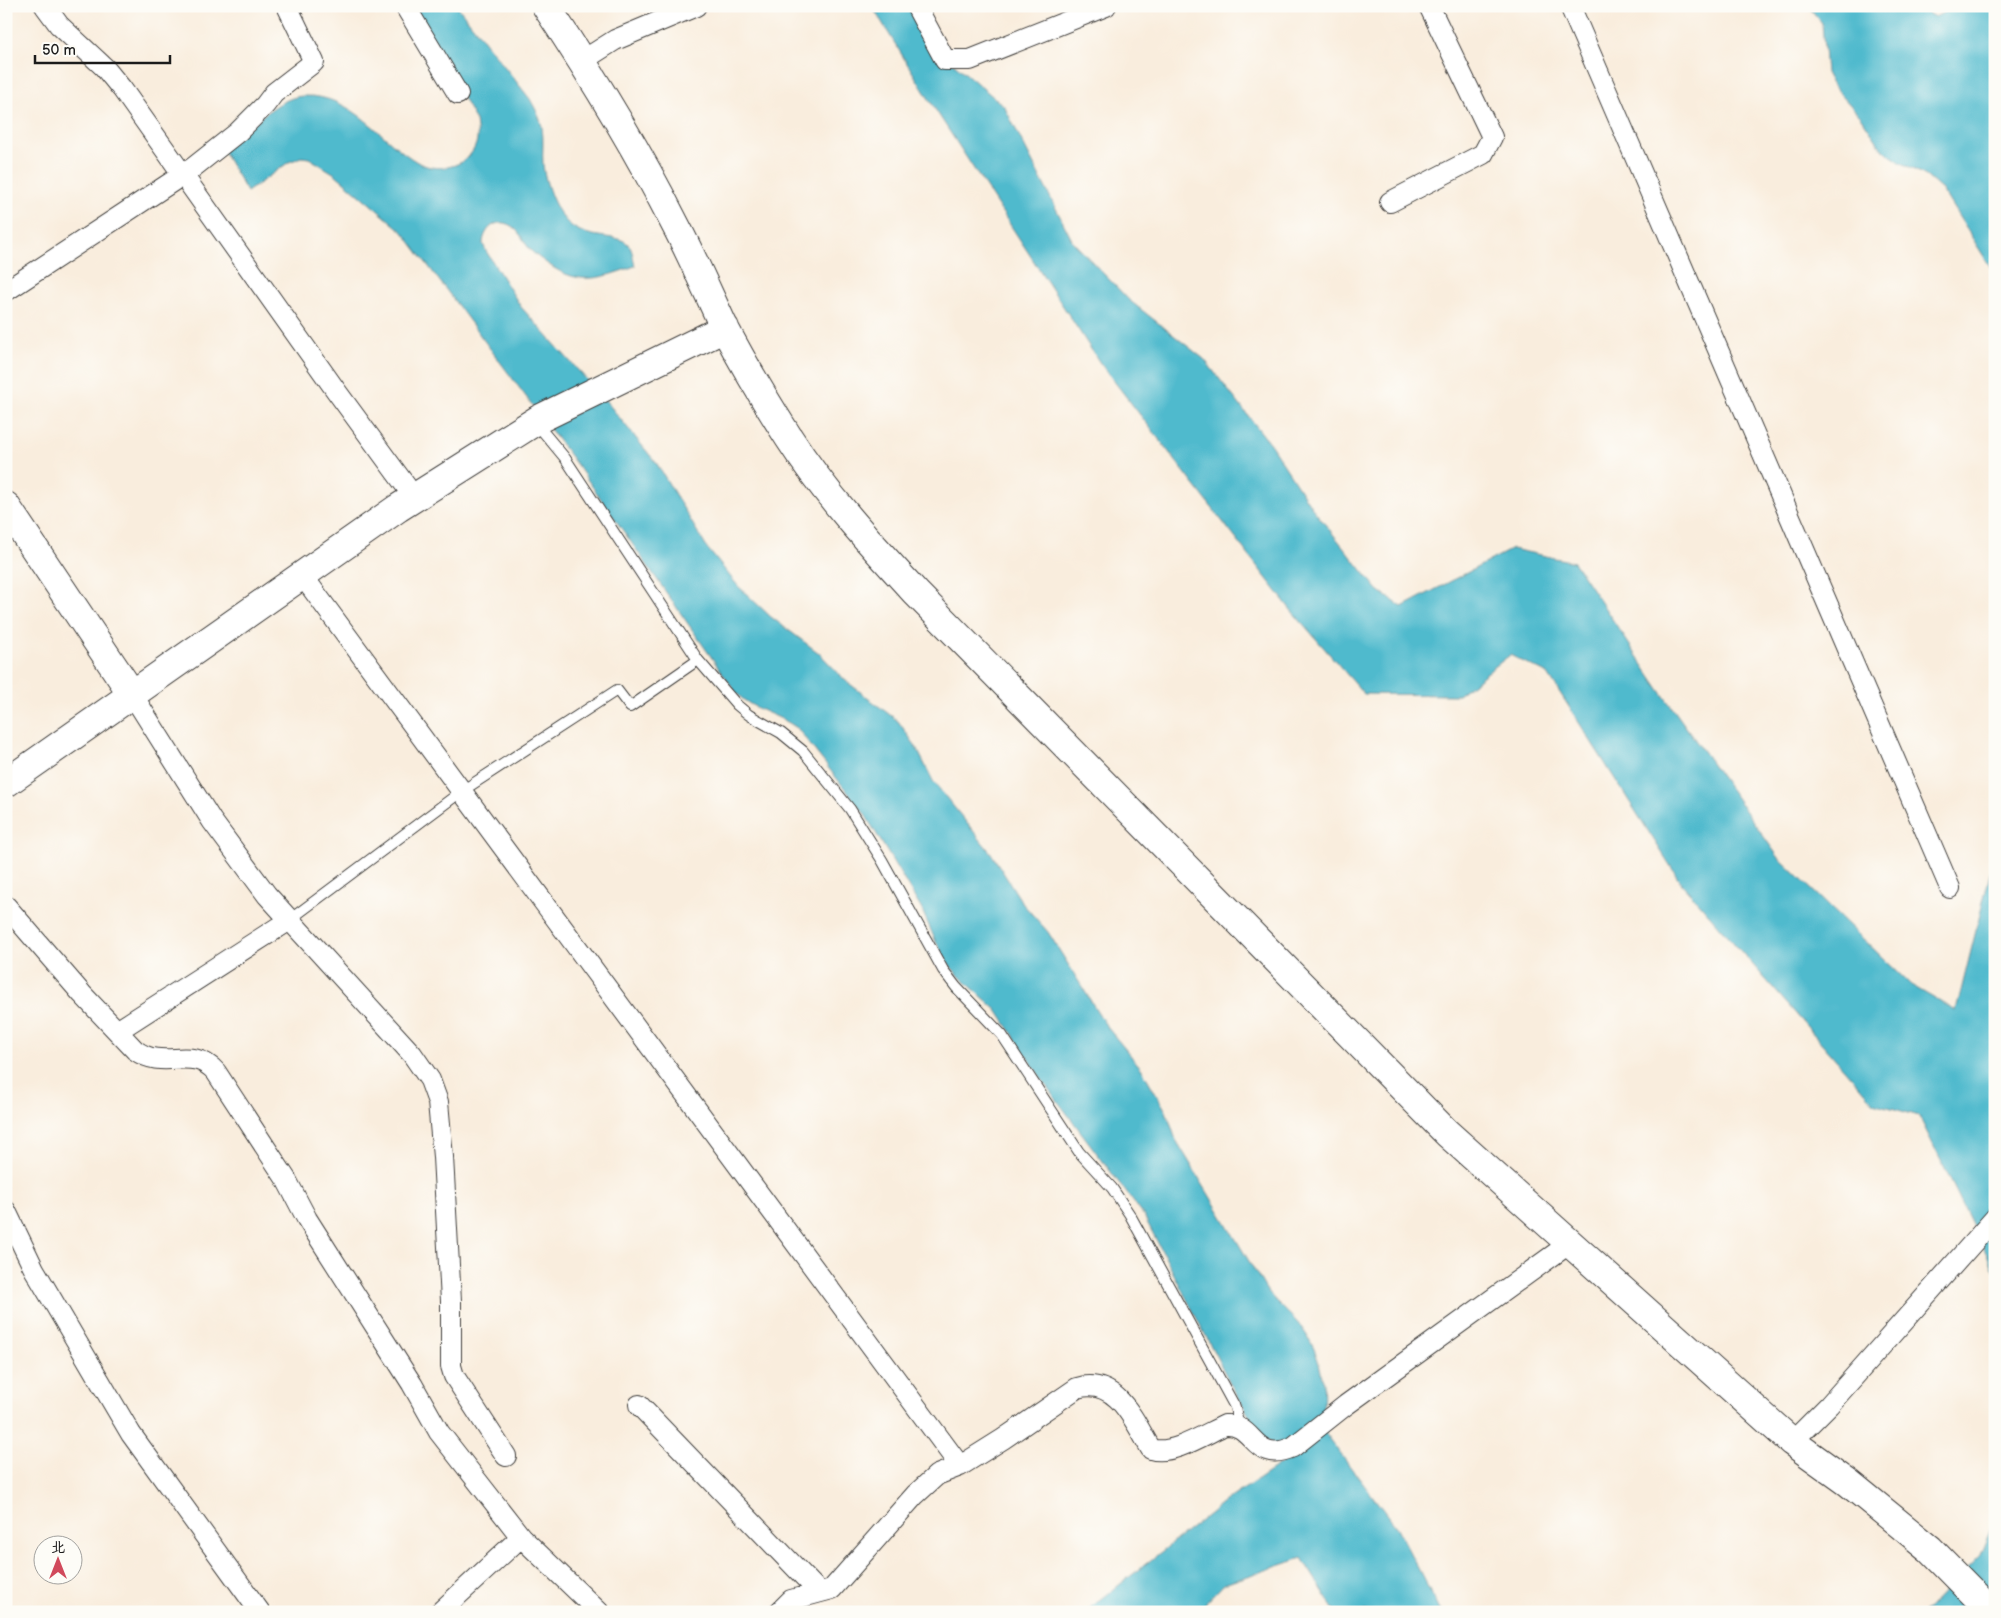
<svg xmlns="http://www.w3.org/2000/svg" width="2001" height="1618" viewBox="0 0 2001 1618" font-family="'Balsamiq Sans','LXGW WenKai TC',sans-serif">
<rect width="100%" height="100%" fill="#fdfcf7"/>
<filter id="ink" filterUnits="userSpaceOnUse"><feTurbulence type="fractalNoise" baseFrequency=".02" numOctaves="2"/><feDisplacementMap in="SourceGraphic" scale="10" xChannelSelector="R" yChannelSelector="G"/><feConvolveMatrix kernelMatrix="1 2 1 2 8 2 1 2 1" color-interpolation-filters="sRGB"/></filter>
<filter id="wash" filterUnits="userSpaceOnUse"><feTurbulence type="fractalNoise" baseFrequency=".0096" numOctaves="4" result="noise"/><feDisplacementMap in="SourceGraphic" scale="20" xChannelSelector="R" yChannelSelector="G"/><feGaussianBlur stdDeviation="1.12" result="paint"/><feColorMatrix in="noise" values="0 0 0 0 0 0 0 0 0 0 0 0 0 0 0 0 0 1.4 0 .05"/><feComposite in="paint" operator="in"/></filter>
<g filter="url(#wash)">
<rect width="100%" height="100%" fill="#f9eddd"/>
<path fill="#50bacd" stroke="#366b74" d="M412,6H457L530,99C535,108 540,117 542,127C544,140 542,152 543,165C545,182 554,208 566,221C585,242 618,233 628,244C633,250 633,259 635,266C601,278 580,287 548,264C541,259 533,254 528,247C522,238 516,225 504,223C492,221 483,233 483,244L486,251L521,307L606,401L657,464L707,548L738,586L771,617L819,653L846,681L898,721L915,745L933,781L991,853L1023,904L1048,932L1107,1027L1141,1068L1166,1111L1176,1140L1267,1291C1279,1306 1296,1318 1306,1334C1320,1354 1330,1398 1319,1420L1329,1439L1397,1528L1441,1612H1336L1302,1558L1224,1584L1197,1612H1085L1223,1503L1294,1455L1273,1445L1261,1436L1231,1385L1144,1216L1044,1083L997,1010L960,977L950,966L936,942L922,910L864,813L797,728C778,714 754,711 737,694L580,469L403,232L335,174L309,158L302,157L289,162L247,192L223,151C243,134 276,97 303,96C354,94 380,141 419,163C440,174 472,166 477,140C478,134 477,128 476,121Z
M872,6H914L938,50L1004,106L1073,242L1129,300L1204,359L1271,445L1312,508L1378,590L1402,607L1512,549L1574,562L1659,689L1779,858L1911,985L1956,1011L1990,874L1995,861V1271L1919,1116L1874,1103L1682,884L1548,674L1510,655L1458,695L1364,694L1291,610L1100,363L935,109Z
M1808,6H1925L1929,14L1935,17L1956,6H1995V62L1990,67L1991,81L1995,93V274L1942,190L1926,176L1900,162L1882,149L1862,118L1833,86L1826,73L1822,23Z
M1995,1519V1612H1924L1980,1555Z"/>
</g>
<g filter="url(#ink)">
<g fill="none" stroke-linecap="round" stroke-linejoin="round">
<g stroke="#3d3b39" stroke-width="12">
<path id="lane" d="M535,422L565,458L698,660L737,705L749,715L781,733L803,751L850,809L882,860L943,970L956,987L1002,1035L1079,1152L1112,1188L1130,1215L1235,1407L1239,1428
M288,921L462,791L617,690L630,707L698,660"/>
</g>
<g stroke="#3d3b39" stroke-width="22">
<path id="street" d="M45,6L59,25L104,67L122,89L337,392L414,497
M405,6L458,94
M916,6L945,60H970L1106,6
M1570,6L1950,888
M582,61L615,40L696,6
M1390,202L1483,154L1492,137L1429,6
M6,291L190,170L238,132L265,105L274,93L314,62L287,6
M302,575L960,1466
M132,694L212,821L267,895L412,1054L430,1080L438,1102L443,1157L451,1301V1366L454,1376L506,1456
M6,906L82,994L135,1050C165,1072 191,1044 216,1072L286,1179L307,1219L412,1384L439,1432L521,1537L599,1612
M117,1031L288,921
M6,1211L34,1269L131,1434L260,1612
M639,1405L819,1592
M1792,1442L1829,1405L1995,1218
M440,1612L521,1537
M779,1612L791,1600L832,1589L915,1495L937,1475L960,1466L1003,1439L1077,1388C1117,1376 1135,1423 1151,1449C1172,1456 1205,1434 1225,1425C1256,1423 1252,1465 1293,1447L1346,1405L1570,1243"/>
</g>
<g stroke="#3d3b39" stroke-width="30">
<path id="secondary" d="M546,6C593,77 637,149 675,224C693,258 708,293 724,327C744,365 766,402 789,438C825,494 871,544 916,593L1447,1133L1792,1442L1849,1483L1930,1549L1992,1612
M6,506L132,694
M6,783L398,508L539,419L725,328"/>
</g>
<use href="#lane" stroke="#fff" stroke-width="10"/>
<use href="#street" stroke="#fff" stroke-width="20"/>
<use href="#secondary" stroke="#fff" stroke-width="28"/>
</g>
</g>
<rect width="2001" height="1618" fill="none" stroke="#fdfcf7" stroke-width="25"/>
<g transform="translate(58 1560)"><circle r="24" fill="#fdfcf7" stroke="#a3a29f"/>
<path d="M0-4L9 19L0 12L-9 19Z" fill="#d1495b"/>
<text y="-8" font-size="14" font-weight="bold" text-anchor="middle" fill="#1c1c1c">北</text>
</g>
<path d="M35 55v8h135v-8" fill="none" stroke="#1c1c1c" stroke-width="2.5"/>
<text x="42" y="55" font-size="15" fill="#1c1c1c" stroke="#fdfcf7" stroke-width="4" paint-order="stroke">50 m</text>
</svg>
